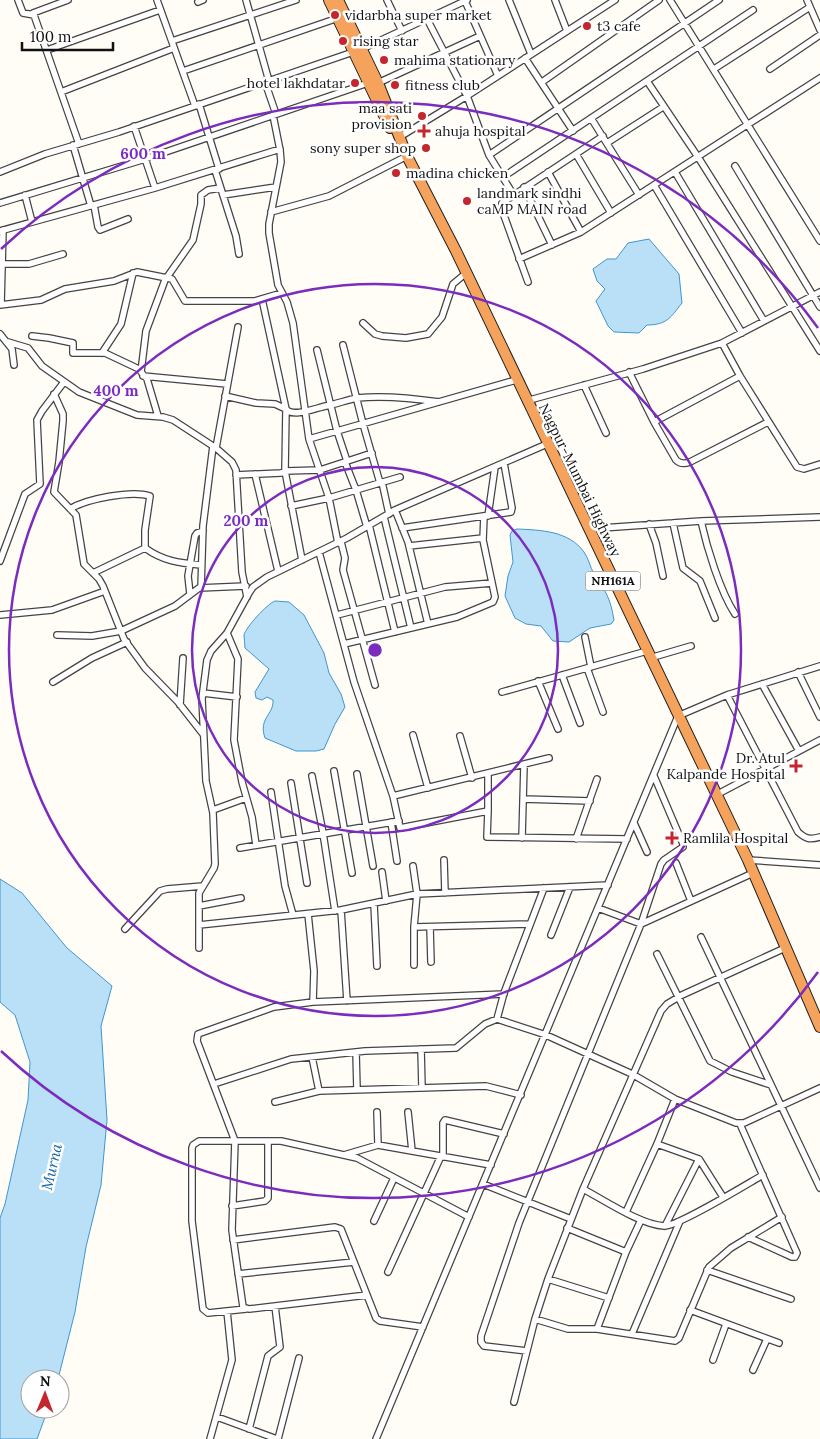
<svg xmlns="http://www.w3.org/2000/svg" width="820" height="1439" viewBox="0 0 820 1439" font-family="Lora,serif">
<rect width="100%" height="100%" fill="#fffdf5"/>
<path fill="#b9e0f7" stroke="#3f96cf" d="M649,239L679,274L682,303C671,317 667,325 647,325L639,333L614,332L608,326L596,301L605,289L597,281L593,269L607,259H616L628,243Z
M517,529C541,530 569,531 584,552C589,559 590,567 594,574C606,592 610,597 614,620L611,624L590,628L569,642L553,641L541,626L526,624L515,618L505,596L508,576L513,562L510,535L512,531Z
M275,601L289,602L304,615L324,653L329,673L341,694L345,707L335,724L324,749L316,751H296L265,738C258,718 274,715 273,700L267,697L262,700L256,698L255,692L269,669L245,648C245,644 244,639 244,635C246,627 267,604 275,601Z
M0,879L22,893L67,948L112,986L101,1026L107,1120L101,1185L86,1247L75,1312L58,1379H30V1409H48L37,1439H0V1218L5,1204L28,1100L30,1062L15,1015L0,1002Z"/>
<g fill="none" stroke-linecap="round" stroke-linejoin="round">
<g stroke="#444" stroke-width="8">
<path id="street" d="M18,0L23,13L34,15L79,144
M157,0L195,106
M246,0L269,81
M387,0L402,31
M509,0L531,54
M555,0L567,31
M670,0L820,241
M807,0L820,30
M465,1L498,76
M198,2L203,0
M33,13L68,0
M427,19L467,96L489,155L513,194
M172,41L296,0
M47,50L160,10
M525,58L573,131
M714,69L810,7
M770,69L820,35
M183,71L338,18
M647,81L698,157L820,351
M265,82L276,114
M542,82L659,0
M378,83L480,36
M61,92L174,48
M199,104L219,169
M273,115L280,150L281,162L269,224V233L278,285L287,302L293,323L309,439L329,498L338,543
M591,118L639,195
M134,126L155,188
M398,138L467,96L615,0
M607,143L663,107
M73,145L91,206
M576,154L611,213
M489,155L719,0
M735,166L820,307
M215,170L236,236L239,254
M0,172L45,154L119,132L362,49L467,0
M548,172L581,232
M675,172L764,321
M503,177L753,10
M654,185L742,333
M524,187L552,245
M25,195L32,222
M223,195L276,187
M0,203L145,159L368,83
M94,205L98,227L100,230L128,219
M271,212L329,196L407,156
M0,231L155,188L280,149
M519,259L581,232L820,78
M1,264H29L63,254
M528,282L502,210V203L603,136
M262,299L286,409C292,418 316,408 326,406C336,404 347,400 357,398C384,395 412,398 439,402
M1,304L3,230
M0,305L41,300L65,289L114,281L137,272L172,279L185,301H255L282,293
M363,323L375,334L382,336L406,338L428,334L442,317L453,284L465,274
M0,334L12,349L14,365
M32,336L49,338L73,343V353H105L141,370
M8,342L28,348L42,366L79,392L137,415L163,417L173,420L216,448L232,462L236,470L242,572L247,597
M722,343L740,376L797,467L804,469L820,464
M343,345L363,424L380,483
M317,350L337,431L347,461
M102,353L121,324L133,273
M629,372L654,422L676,460C680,464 685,464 690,462L768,422
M143,376L227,384
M584,385L606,433
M54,394L63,414V421L59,462L54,492L76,515L84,564L99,579L103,586L124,639L145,668L178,702L203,734
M225,396L256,403L275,404L286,409L285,471L281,473L236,475
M526,401L643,369L722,343L820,292
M158,416L147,379L141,372L146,331L165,280L193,240L201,204V195L208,190L220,188
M654,422L740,376
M309,439L516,380
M216,448L238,327
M345,462L356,490L367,527
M255,474L278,571
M382,482L389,514
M291,506L329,498L400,477
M70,509C86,499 131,490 150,496L145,530V548L93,573
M395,510L408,542L428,624
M488,516L495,467
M384,517L411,628
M701,521C707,548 720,591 735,614
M673,523L683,568L700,581L715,618
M649,524L656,543L663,576
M369,525L395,632
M402,528L511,512L512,508L504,463
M588,529L701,521L820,517
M341,542L345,558L343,570L375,685
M409,546L483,538
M145,548C163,561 179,563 201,565
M319,552L354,682L393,796L400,828L488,811L487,837L627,839
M302,560L285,471L320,470L372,453
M0,561L25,494L40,484L37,420L42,411L64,382
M201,588L203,526L213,446
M190,594L188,576L195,536L197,533L203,531
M0,615L52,610L105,591
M337,615L445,587L492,583
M227,633L238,659L234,740L242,782L252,817L256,845
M57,635L92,636L121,631L175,606L199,588L246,586
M585,637L591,667
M344,644L457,617L493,602L495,597L483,540L484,516
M650,658L691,646
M587,668L603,712
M798,672L820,717
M562,675L580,723
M538,681L558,729
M53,682L92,658L127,642
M762,684L799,751
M502,692L647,651
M203,693L237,697
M727,695L798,832C806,839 810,840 820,837
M180,705L183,658
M413,735L428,788
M460,736L472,778
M334,771L352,873
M357,774L373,866
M488,774V811
M312,776L323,833L335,911
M291,783L307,883
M271,792L285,886L293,915
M716,795L820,740
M393,796L549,758
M523,799L590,801
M213,810L246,798
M391,822L397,861
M634,823L647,852
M522,838L524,765
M576,839L597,779
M240,848L399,821
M444,860L445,893
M748,860L820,865
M676,863L691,901
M382,872L386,901
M544,888L504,993L497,1019L546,1035L632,1074L675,1099L736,1123H744L820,1088
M374,904L377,966
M199,906L241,898
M598,908L641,924L753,873
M341,910L347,1001
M308,914L314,971L313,1002
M199,925L341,910L417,894L413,866
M414,927L530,924
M430,927L431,962
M125,929L160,891L167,889L203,886
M551,935L570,887
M701,937L820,1188
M199,948V893L214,868L215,864L213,813L206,781L202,699L207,660L211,651L227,633L249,593L253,587L267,577L347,538L395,510L547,444
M657,954L710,1061L732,1072L771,1085
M414,965V927L417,894L608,885
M421,1049L422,1088
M356,1052L357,1090
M312,1057L319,1091
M214,1084L291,1059L365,1051L456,1048L485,1024L497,1019
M275,1102L319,1091L486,1086L521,1095
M377,1112L378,1145
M408,1112L412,1151
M740,1124L797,1253L795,1257H792L748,1237
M657,1144L699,1159L723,1197
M344,1155L378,1145L491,1165
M443,1157V1123L445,1120L504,1134
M483,1184L571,1219
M583,1189C604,1200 641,1225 664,1226C677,1227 747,1184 763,1175
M232,1206L265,1201L268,1198V1141
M626,1212L657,1144L675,1099
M374,1221L394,1178
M665,1226L699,1159
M567,1228L626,1252
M233,1240L335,1227L341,1229L376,1318L380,1321L423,1327
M707,1270L791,1299
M388,1272L441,1156
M238,1274L354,1262
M548,1279L609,1298
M367,1295L249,1309L243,1307L232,1230L235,1141L197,1041L198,1034L274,1007L313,1002L504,994
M246,1309L208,1313L203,1309L192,1221V1148L193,1145L199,1141H281L357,1158L469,1217
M690,1310L779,1343
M535,1319L568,1329H597L675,1341L679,1338L709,1267L731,1248L782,1217
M597,1329L626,1252L641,1220
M632,1334L680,1221
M527,1351L484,1346L481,1342V1336L519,1223L641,924L661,864L664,860L683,847V844L654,776
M713,1360L726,1324
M753,1370L767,1339
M514,1402L535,1319L548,1279L583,1189L661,1011L667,1004L682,995L785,948
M217,1417L277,1439
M249,1429L268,1356L280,1347L275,1306
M210,1439L232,1360L227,1311
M278,1439L299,1358
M376,1439L678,716L727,695L820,666"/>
</g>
<g stroke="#222" stroke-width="12">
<path id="highway" d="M329,0L390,128
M338,0L378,83L407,156L456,251L748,860L820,1027"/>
</g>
<use href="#street" stroke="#fff" stroke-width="5.5"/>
<use href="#highway" stroke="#f5a25d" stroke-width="10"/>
</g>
<g fill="none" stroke="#7b2cbf" stroke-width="2.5">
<circle cx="375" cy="650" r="183"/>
<circle cx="375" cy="650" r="366"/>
<path d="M818 972A548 548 0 0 1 1 1051M1 249A548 548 0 0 1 818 328"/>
</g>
<g fill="#c4262e" stroke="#fff" stroke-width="2">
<circle cx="335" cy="15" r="5"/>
<circle cx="587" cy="26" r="5"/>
<circle cx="343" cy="41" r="5"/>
<circle cx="384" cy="60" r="5"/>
<circle cx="355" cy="83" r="5"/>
<circle cx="395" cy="85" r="5"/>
<circle cx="422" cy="116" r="5"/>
<path d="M421.5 123.5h5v5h5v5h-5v5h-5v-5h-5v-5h5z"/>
<circle cx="426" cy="148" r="5"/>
<circle cx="396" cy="173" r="5"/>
<circle cx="467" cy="201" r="5"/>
<path d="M793.5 758.5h5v5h5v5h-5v5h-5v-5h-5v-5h5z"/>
<path d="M669.5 830.5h5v5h5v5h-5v5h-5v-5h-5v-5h5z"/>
</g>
<g text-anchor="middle" stroke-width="5" stroke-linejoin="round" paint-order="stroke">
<rect fill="#fff" stroke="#585858" stroke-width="1" x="585.5" y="571.5" width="55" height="19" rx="4"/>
<g font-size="12" font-weight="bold" fill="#111">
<text x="613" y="585">NH161A</text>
</g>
<g font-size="14" fill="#111" stroke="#fff" text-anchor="start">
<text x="345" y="20">vidarbha super market</text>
<text x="597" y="31">t3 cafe</text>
<text x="353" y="46">rising star</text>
<text x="394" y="65">mahima stationary</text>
<text x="345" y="88" text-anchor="end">hotel lakhdatar</text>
<text x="405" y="90">fitness club</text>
<text x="412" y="113" text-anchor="end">maa sati<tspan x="412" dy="16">provision</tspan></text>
<text x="435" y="136">ahuja hospital</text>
<text x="416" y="153" text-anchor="end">sony super shop</text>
<text x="406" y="178">madina chicken</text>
<text x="477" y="198">landmark sindhi<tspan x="477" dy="16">caMP MAIN road</tspan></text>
<text x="785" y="763" text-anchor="end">Dr. Atul<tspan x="785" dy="16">Kalpande Hospital</tspan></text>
<text x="683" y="843">Ramlila Hospital</text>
</g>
<g font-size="14" fill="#111" stroke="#fff">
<text transform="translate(580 480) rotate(64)" y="5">Nagpur-Mumbai Highway</text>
</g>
<g font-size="15" font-style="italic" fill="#1768a6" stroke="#fff">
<text transform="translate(52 1167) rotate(-77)" y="5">Murna</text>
</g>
</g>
<circle cx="375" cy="650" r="8" fill="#7b2cbf" stroke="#fff" stroke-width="2.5"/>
<g font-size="15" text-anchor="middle" font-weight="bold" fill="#7b2cbf" stroke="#fff" stroke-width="5" stroke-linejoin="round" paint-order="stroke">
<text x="143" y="159">600 m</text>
<text x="116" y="396">400 m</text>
<text x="246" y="526">200 m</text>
</g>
<g transform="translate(45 1394) rotate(1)"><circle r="24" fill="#ffffff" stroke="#a0a0a0"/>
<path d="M0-4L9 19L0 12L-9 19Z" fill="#c4262e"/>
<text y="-8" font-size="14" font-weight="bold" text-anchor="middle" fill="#111111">N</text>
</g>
<path d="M22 42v8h91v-8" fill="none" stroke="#111111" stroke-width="2.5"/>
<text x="30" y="42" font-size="15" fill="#111111" stroke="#ffffff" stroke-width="4" paint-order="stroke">100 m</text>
</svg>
